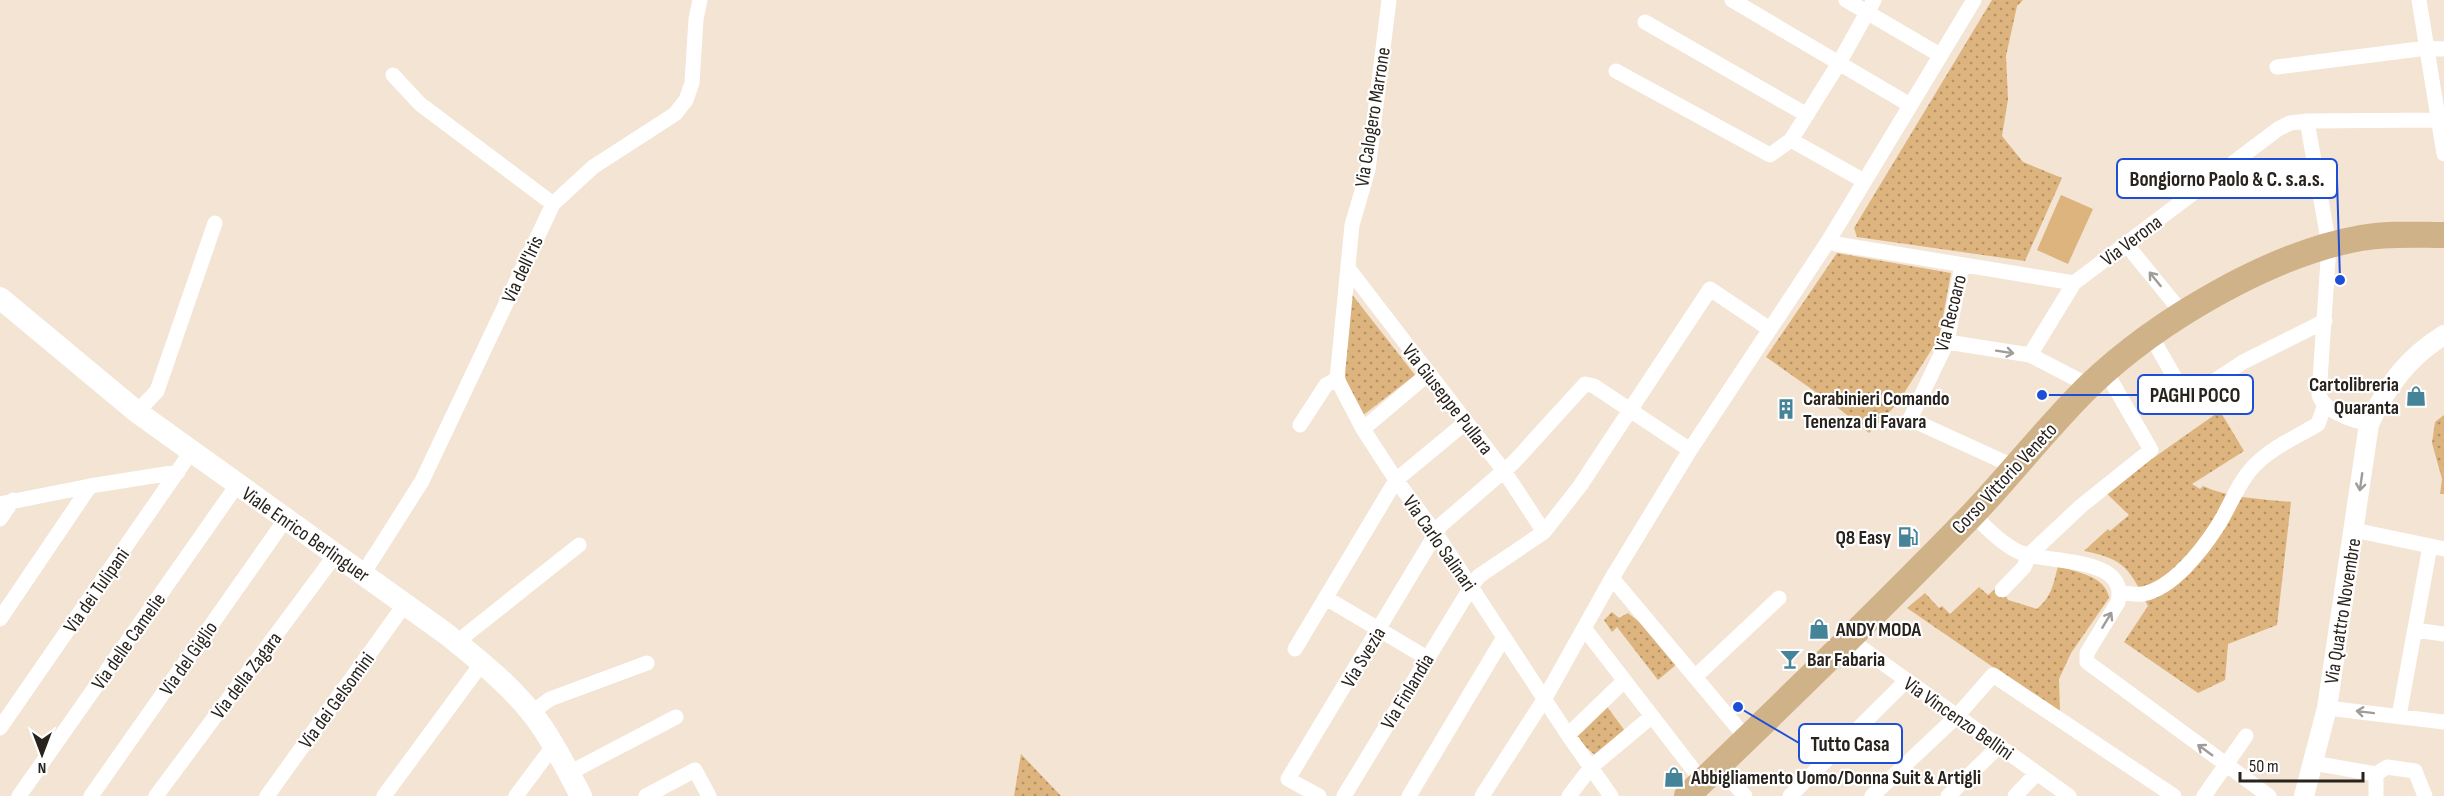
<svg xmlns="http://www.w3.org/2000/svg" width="2444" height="796" viewBox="0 0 2444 796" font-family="'Sofia Sans Condensed',sans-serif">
<defs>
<pattern id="grass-dots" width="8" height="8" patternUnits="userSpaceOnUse" patternTransform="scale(1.5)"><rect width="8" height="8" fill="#ddb37e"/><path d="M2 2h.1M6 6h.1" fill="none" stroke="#b39167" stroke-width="1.8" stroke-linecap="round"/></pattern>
</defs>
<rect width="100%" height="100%" fill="#f3e4d3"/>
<path fill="url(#grass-dots)" d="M1992,0H2023L2017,6L2006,56L2008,99L2002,136L2023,162L2062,178L2025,261L1857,237L1854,228Z
M1837,253L1951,273L1939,338L1897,404L1869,433L1837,407L1766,357Z
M1350,292L1415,375L1362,416L1346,385L1344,361Z
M2220,411L2244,451L2192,484L2200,489L2203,486C2229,498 2261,499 2291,502L2277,625L2228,644L2225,680L2198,693L2124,642L2148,606C2130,570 2126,559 2084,551L2108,529L2110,531L2129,515L2105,492Z
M2444,415V494H2440L2442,479L2432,443L2435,422Z
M2058,566C2076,572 2106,576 2109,598L2071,653L2059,679L2060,713L1907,608L1925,593L1939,608L1942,606L1950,614L1979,587L1988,595L1996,588L2006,596L2008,600L2037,609C2052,596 2053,585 2058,566Z
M1612,612L1619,618L1628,613L1642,624L1677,664L1658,680L1617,627L1612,632L1604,620Z
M1605,704L1625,731L1595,755L1571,734Z
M1021,754L1061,796H1014Z"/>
<path fill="#ddb37e" d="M2061,195L2093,209L2068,264L2037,250Z"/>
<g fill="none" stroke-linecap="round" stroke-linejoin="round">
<path stroke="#fff" stroke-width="15" d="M1389,0L1368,170L1352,225L1337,379L1363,429L1396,480L1437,535L1568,735L1611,796
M1732,0L1910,105
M1846,0L1940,55
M2419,0L2444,154
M1645,22L1807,115
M2277,67L2427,48L2444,49
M1616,71L1770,155L1791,140L1864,181
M393,75L420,104L553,204
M2307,121L2329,245L2319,395C2324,411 2353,421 2369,424
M1791,140L1839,63L1874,0
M1829,240L1836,244L2074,283
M2126,244L2183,314
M1962,265L1947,342L1910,419L2015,467
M1348,268L1504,471L1544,532
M2151,336L2187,399L2243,362L2325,321
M1947,342L2030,355L2090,386
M2030,355L2074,283L2278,129L2290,123L2307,121L2438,120
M137,412L157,391L215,223
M1300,425L1326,385L1337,379
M1363,429L1428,374
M0,504L90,486L178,472
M1973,514C1986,528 2002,544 2019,552C2046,564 2129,555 2118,602L2087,653V662L2269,796
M0,519L13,500
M2354,530L2444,549
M363,574L422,481L553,204L593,167L675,114L686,100L692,83L696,19L700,0
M1612,578L1747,739
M2002,590L2024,567L2029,555L2081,506L2151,450L2106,372
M2120,593C2128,593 2136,595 2143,594C2173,588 2202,550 2217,527C2230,507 2237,484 2253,467C2270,448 2297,437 2318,424L2325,404
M1326,598L1427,658
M0,619L90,486
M1584,628L1702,781
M2415,630L2444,634
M1849,639L2069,796
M458,644L467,634L579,545
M1295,649L1396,480L1466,422
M1695,677L1779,598
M2327,708L2444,722
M531,713L550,699L647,663
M2399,716L2430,546
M0,728L191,452
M1568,735L1624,681
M2313,763L2376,774L2387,767L2415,771L2425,796
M1718,766L1745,796
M569,773L676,717
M19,796L237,485
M91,796L285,520
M156,796L336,554
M267,796L405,604
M384,796L482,663
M516,796L554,745
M646,796L695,770L709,796
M1319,796L1288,779L1441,525L1514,462L1585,384L1594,386L1690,450
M1344,796L1471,587L1479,576L1544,532L1580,486L1710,289L1768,328
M1409,796L1504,637
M1482,796L1545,698L1612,578L1690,450L1829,240L1974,0
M1569,796L1591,767L1651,717
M1790,796L1907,680
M1872,796L1957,716L1993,675L2174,796
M1948,796L1999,746
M2015,796L2037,773
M2204,796L2246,736
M2376,796V774"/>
<path stroke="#fff" stroke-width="20" d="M2304,796L2327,708L2369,424C2386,387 2408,357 2444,335"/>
<path stroke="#fff" stroke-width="22" d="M0,298L137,412L445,633C480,661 517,690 542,727C557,749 569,773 581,796"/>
<path stroke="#d0b289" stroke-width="26" d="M1687,796C1783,704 1879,611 1972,515C2012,473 2048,426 2090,385C2157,321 2270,254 2361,238C2388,233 2417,235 2444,235"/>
</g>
<defs><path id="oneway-shaft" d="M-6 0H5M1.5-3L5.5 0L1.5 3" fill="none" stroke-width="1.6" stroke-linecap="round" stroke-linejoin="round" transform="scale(1.5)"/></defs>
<g stroke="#9f9c99">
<use href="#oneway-shaft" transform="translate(2155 279) rotate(-129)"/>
<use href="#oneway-shaft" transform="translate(2005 352) rotate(9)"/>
<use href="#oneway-shaft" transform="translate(2361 482) rotate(98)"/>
<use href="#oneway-shaft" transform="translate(2107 620) rotate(-59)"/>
<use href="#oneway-shaft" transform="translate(2365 712) rotate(-173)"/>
<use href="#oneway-shaft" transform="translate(2205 750) rotate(-144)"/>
</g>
<defs>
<g id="shop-bare" transform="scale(1.62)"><path d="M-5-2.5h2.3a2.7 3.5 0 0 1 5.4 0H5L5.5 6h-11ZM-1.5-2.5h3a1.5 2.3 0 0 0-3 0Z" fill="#448398" stroke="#fff" stroke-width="2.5" paint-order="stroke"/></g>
<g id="building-bare" transform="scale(1.62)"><path d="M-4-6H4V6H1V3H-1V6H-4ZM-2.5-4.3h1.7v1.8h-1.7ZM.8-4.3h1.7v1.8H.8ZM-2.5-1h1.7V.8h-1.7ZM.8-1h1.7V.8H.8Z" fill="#448398" stroke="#fff" stroke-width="2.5" paint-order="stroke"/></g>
<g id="fuel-bare" transform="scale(1.62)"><path d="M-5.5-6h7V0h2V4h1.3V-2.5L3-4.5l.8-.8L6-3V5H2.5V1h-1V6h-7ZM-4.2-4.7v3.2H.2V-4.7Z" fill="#448398" stroke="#fff" stroke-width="2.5" paint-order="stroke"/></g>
<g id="bar-bare" transform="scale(1.62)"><path d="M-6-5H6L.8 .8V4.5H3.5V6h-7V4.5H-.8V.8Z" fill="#448398" stroke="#fff" stroke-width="2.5" paint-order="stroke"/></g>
</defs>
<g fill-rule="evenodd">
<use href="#shop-bare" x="2416" y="396"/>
<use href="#building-bare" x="1786" y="409"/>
<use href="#fuel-bare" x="1908" y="537"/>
<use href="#shop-bare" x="1819" y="629"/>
<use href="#bar-bare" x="1790" y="659"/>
<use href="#shop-bare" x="1674" y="777"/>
</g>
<g text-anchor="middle" stroke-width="4.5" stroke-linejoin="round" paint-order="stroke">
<g font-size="20" fill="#29231d" stroke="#fff">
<text transform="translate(1372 117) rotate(-81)" y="7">Via Calogero Marrone</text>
<text transform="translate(2131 240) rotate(-37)" y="7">Via Verona</text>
<text transform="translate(522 269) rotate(-65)" y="7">Via dell'Iris</text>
<text transform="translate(1950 313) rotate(-76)" y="7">Via Recoaro</text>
<text transform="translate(1448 399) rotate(52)" y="7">Via Giuseppe Pullara</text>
<text transform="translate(2004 478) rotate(-47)" y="7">Corso Vittorio Veneto</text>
<text transform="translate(306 534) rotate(35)" y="7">Viale Enrico Berlinguer</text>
<text transform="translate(1440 543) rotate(55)" y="7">Via Carlo Salinari</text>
<text transform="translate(96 590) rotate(-55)" y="7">Via dei Tulipani</text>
<text transform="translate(2342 611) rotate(-81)" y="7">Via Quattro Novembre</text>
<text transform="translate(128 641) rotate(-55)" y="7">Via delle Camelie</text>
<text transform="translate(1363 657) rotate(-59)" y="7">Via Svezia</text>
<text transform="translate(188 658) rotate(-55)" y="7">Via del Giglio</text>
<text transform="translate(246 675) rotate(-53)" y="7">Via della Zagara</text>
<text transform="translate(1407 691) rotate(-59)" y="7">Via Finlandia</text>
<text transform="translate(336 700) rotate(-54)" y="7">Via dei Gelsomini</text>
<text transform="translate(1959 718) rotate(35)" y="7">Via Vincenzo Bellini</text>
</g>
<g font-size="20" font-weight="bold" fill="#29231d" stroke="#fff" text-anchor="start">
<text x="2399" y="391" text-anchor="end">Cartolibreria<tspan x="2399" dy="23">Quaranta</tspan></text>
<text x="1803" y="405">Carabinieri Comando<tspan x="1803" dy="23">Tenenza di Favara</tspan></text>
<text x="1891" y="544" text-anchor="end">Q8 Easy</text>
<text x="1836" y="636">ANDY MODA</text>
<text x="1807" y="666">Bar Fabaria</text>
<text x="1691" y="784">Abbigliamento Uomo/Donna Suit &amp; Artigli</text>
</g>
</g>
<path fill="none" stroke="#1d4ed8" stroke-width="2" d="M2340 280L2337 179M2042 395L2138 395M1738 707L1799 743"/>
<g fill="#1d4ed8" stroke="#fff" stroke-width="2">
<circle cx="2340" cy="280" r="6"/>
<circle cx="2042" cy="395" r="6"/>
<circle cx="1738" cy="707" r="6"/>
</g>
<g fill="#fff" stroke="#1d4ed8" stroke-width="2">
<rect x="2117" y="159" width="220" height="39" rx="6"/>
<rect x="2138" y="375" width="115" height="39" rx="6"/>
<rect x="1799" y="724" width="103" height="39" rx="6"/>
</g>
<g font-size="21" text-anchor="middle" font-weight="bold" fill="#29231d">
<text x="2227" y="186">Bongiorno Paolo &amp; C. s.a.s.</text>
<text x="2195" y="402">PAGHI POCO</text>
<text x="1850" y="751">Tutto Casa</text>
</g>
<g transform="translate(42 754) rotate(180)" stroke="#ffffff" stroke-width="4.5" paint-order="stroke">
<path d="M0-4.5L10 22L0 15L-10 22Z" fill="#29231d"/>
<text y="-9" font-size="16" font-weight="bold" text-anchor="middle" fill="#29231d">N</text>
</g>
<path d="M2240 772v9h123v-9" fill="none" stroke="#29231d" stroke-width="3"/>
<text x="2249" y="772" font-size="18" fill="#29231d" stroke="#ffffff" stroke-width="4.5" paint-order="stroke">50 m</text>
</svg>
